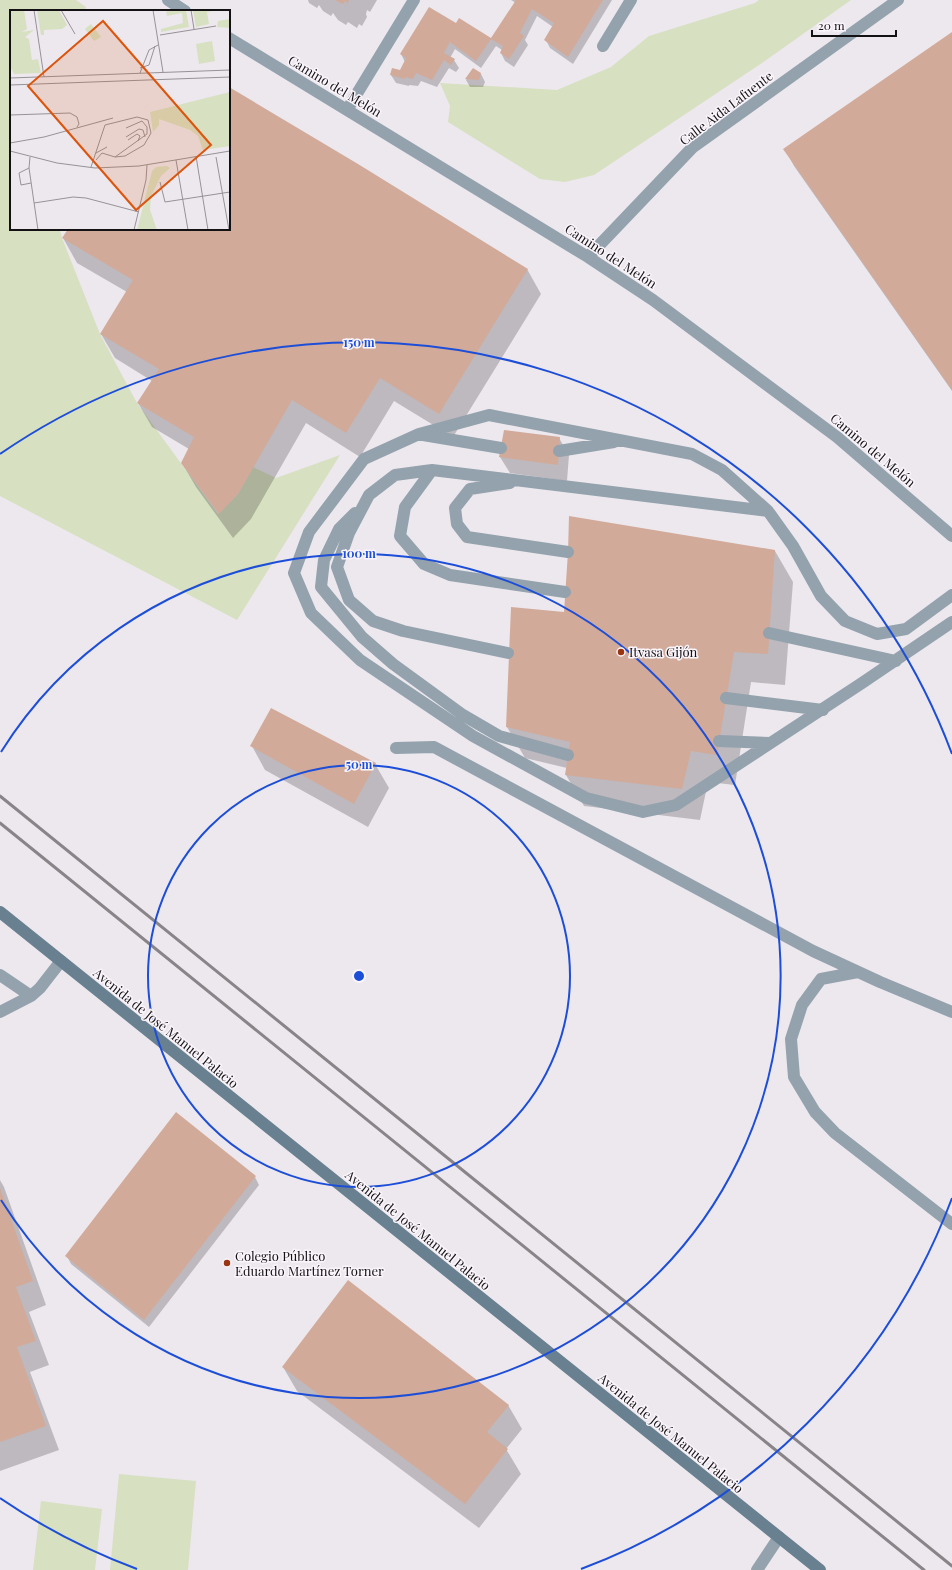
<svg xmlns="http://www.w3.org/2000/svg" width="952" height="1570" viewBox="0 0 952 1570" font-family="'Playfair Display',serif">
<rect width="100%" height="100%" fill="#ede8ee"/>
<path fill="#d7e0c1" d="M0,0H76L86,7L85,11H11V229H60L62,238L100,334L137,403L218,514L238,494L253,467L276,478L340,455L237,620L0,496Z
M759,0H851L759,65L594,175L565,182L540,179L448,122L450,106L440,83L557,90L611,67L649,36L755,3Z
M119,1474L196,1481L188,1570H110Z
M41,1501L102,1509L95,1570H33Z"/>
<path fill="#0003" d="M308,0H377L370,12L367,10L366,14L367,17L362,26L359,24L357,28L348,22L346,25L338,20L333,13L331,16L323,11L319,5L317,8L309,3Z
M511,0H612L573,64L550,48L546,40L553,27L537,16L525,40L528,45L514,67L505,61L501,53L502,50L496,46L481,68L455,49L450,58L454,60L459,68L456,72L449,68L437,87L421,81L418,86L409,85V86L396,83L391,75L400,71L405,62L401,54L456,24L459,20L491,39L516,3Z
M952,33V391L794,166L785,149Z
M473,70L481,74L485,82L483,87H470L466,80Z
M229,88L527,269L541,294L453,437L394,401L360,457L306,423L251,519L233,538L196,487L182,463L189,449L152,427L138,403L152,381L115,358L101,334L127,292L77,263L63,238L69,229H229Z
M559,438L569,455L567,481L510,473L500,457Z
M775,551L793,582L785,685L751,682L735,785L708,782L700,820L584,806L566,775L567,768L525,758L507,727L565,614Z
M252,746L375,764L389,788L368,827L265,770Z
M255,1177L259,1185L149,1327L71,1264L67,1256Z
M0,1180L4,1187L46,1305L29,1312L49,1365L30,1372L59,1450L0,1471Z
M283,1367L508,1405L522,1429L506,1449L521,1474L479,1528L297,1391Z"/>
<path fill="#d2aa99" d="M335,0H349L348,3L345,1L343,4Z
M516,0H603L568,57L544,40L554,23L532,9L520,33L524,36L509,59L500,53L503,46L491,39L476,61L450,42L444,53L455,59L451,65L444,60L432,80L416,73L413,79L405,77V79L390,75L392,68L400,70L406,58L400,54L429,7L456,23L459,18L491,38Z
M952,32V390L783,149Z
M473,68L481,73L479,80L465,79Z
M229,87L358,164L528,269L439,414L380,378L346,433L292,400L238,494L219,514L181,463L194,437L137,403L159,369L100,334L133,280L62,238L68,229H229Z
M504,430L560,437L558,465L499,457Z
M569,516L775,550L768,654L734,652L717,755L691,751L682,789L565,775L570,742L506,727L511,607L564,612L568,552Z
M271,708L376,763L354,804L250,746Z
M176,1112L256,1176L144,1320L65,1256Z
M0,1188L33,1281L16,1287L36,1341L17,1347L46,1426L0,1442Z
M348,1280L509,1405L487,1432L508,1449L465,1504L282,1367Z"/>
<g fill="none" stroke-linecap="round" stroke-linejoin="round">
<path stroke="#93a2ad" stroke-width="12" d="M423,435L501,448
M559,451L614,442
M432,470L405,507L400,536L424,564L450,575L565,592
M510,483L470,489L455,508L457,524L467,537L568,552
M768,511L722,470L692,454L489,415L419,434L364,459L309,532L294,573L311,613L360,660L473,736L586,798L643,812L676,805L862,683L952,622
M355,513L339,529L324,560L321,587L362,637L393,664L463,715L499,736L568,755
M769,633L896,661
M508,653L403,631L373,621L349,600L337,567L349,533L369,495L395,475L432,470L768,511L793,546L821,596L845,621L877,634L906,629L952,595
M726,698L823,710
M719,741L770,743
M396,748L434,747L813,951L880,982L952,1012
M858,972L821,979L802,1005L791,1039L794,1077L815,1112L835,1133L952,1224
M0,975L31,996
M0,1012L31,996L40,988L61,961"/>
<path stroke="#93a2ad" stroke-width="12" d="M168,0L185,11
M229,38L588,257L653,300L837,437L952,536
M603,46L631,0
M347,110L414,0
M588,257L692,148L898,0
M757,1570L779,1537"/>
<path stroke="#698090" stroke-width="12" d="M0,912L820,1570"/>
<path stroke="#888488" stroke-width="3" d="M0,796L952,1566
M0,823L924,1570"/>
</g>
<g fill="none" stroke="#1d4ed8" stroke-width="2">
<circle cx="359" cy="976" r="211"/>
<path d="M1 752A422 422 0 1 1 1 1200"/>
<path d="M952 1198A633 633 0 0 1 581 1569M137 1569A633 633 0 0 1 0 1498M0 454A633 633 0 0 1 952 754"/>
</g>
<g fill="#9a3410" stroke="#faf5fb" stroke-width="1.5">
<circle cx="621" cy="652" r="4"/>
<circle cx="227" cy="1263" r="4"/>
</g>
<g text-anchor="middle" stroke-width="3" stroke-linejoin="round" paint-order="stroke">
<g font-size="13" fill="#131113" stroke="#faf5fb">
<text transform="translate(335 86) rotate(31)" y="5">Camino del Melón</text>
<text transform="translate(726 108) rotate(-37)" y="5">Calle Aida Lafuente</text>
<text transform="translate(611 256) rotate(33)" y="5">Camino del Melón</text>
<text transform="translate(873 450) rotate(40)" y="5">Camino del Melón</text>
<text transform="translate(166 1028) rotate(39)" y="5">Avenida de José Manuel Palacio</text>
<text transform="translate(418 1230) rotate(39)" y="5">Avenida de José Manuel Palacio</text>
<text transform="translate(671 1433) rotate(39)" y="5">Avenida de José Manuel Palacio</text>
</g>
<g font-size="13" fill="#131113" stroke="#faf5fb" text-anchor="start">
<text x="629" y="657">Itvasa Gijón</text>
<text x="235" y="1261">Colegio Público<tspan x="235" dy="15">Eduardo Martínez Torner</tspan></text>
</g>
</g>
<g transform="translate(10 10)">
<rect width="220" height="220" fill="#ede8ee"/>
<path d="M0,0H14L17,19L12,22L24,20L15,27L19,29L22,50L28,49L31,63L4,64L0,56ZM27,0H49L57,15L52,19L34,20V25H31ZM156,0H176L179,17L151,22V19L173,13L172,3L157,6ZM183,0H209L197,2L199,14L186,17ZM220,9V18L207,17L208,11ZM81,14L91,27L84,31L75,19ZM202,31L205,51L189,54L186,34ZM220,82V136L193,140L188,126L180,120L149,109V115L143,122L140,102ZM157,156L160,158L151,166L141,186L140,200L147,220H127L142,161L146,157Z" fill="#d7e0c1"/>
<path fill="none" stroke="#969296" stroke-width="1" d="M24,0L34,67M51,0L65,24M143,0L153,62M181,0L184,19M150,25L206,16M130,58L139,55L145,36M130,63L139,40L148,35M0,68L220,60M0,75L220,67M0,105L60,103L67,107L69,114L67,117M116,127L129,119L133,120L135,127M118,130L127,124L130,126L128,131M0,133L34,127L103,108M0,141L47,153L85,158L129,156L220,141M86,143L97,137M186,146L198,220M20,147L19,158L28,220M206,147L219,220M86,150L92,143L105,147L137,124V117L132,111L116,118M166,150L178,220M81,157L95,115L127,107L138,110L141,123L134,135L115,146L105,147M19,158L9,163L11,175L21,173M150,172L155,192L220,182M24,193L63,187L76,188L129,202M124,220L136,170L137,155"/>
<path fill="#dd550c" fill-opacity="0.15" stroke="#dd550c" stroke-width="2" d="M93,11L201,135L126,200L18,76Z"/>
<rect width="220" height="220" fill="none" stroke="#131113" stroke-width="2"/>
</g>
<circle cx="359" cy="976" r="6" fill="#1d4ed8" stroke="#faf5fb" stroke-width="2"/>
<g font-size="12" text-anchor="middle" font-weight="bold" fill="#1d4ed8" stroke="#faf5fb" stroke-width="3" stroke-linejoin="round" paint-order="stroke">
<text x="359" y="347">150 m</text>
<text x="359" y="558">100 m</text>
<text x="359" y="769">50 m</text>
</g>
<path d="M812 30v6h84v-6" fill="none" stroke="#131113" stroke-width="2"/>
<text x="818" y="30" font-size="12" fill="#131113" stroke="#faf5fb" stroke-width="3" paint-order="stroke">20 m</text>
</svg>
